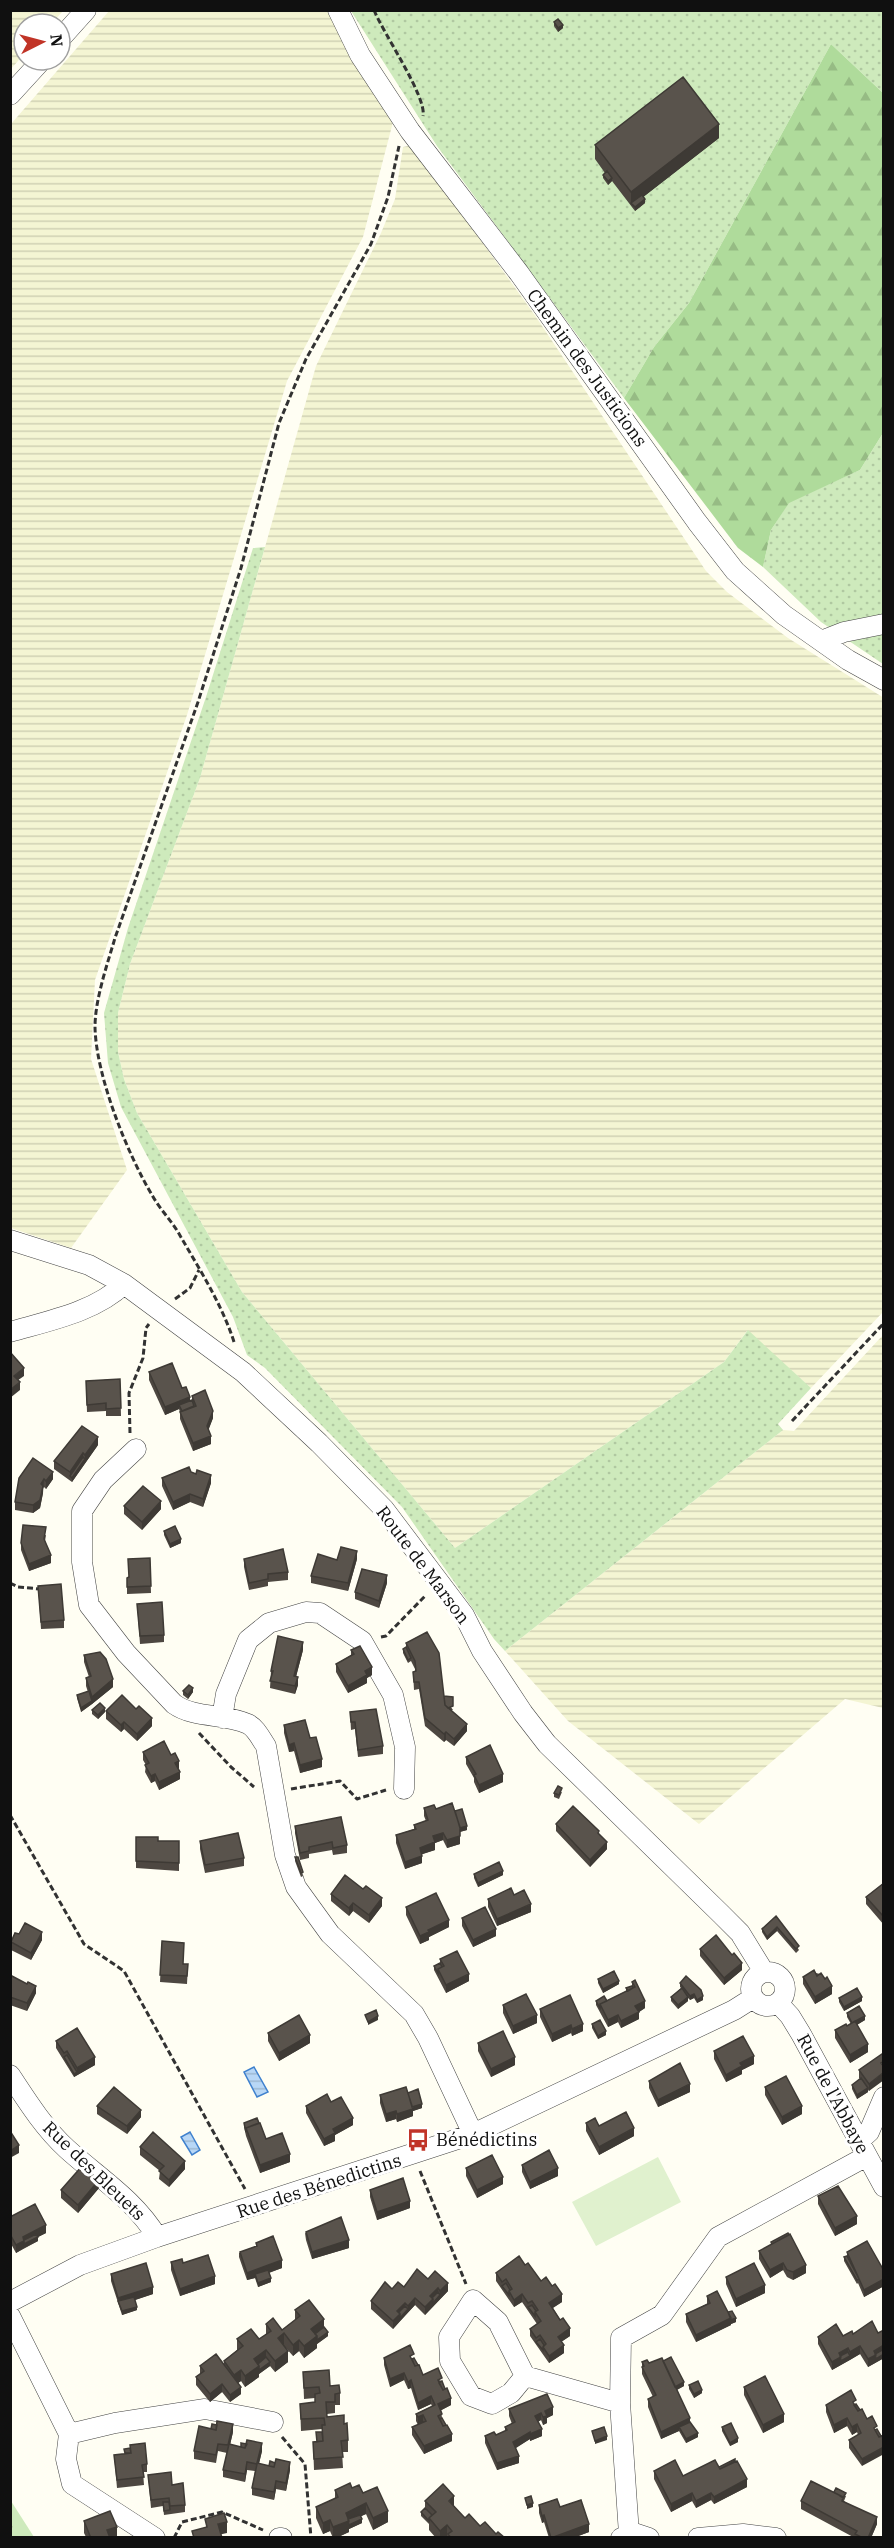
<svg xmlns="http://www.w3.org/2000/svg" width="894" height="2548" viewBox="0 0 894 2548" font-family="'IBM Plex Serif',serif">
<defs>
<pattern id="farmland-rules" width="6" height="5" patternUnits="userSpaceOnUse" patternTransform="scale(1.5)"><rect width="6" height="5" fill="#f4f5d3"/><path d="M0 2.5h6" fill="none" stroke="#d0d1b4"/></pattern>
<pattern id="grass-dots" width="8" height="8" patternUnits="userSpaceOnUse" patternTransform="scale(1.5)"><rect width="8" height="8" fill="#ceeabc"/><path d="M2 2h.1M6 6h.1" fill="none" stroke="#b0c8a1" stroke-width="1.8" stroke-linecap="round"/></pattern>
<pattern id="forest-firs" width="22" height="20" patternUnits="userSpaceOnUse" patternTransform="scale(1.5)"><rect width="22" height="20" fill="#afdb9b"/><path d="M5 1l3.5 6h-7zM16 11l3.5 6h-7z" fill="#96bb84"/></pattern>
<pattern id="park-tufts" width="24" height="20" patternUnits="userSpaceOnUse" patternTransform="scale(1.5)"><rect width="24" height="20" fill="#ceeabc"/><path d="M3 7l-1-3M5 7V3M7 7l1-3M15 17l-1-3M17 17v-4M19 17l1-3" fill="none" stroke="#b0c8a1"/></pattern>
<pattern id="water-rules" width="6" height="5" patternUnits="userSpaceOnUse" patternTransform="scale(1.5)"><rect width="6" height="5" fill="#b8d7f6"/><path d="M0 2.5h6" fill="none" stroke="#9db8d2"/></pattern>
</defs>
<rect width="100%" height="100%" fill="#fffef3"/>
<path fill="url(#farmland-rules)" d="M11,10L63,11L51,24H24V54L11,69Z
M109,11H329L393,122L363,237L287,381L187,715L95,980L91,1059L127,1170L71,1248L11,1228V124Z
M412,145L534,314L706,571L727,592L788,638L884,698L883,1312L811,1388L747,1331L724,1362L455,1548L242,1292L137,1113L124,1079L118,1052V1013L130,964L200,778L316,366L381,233L395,199L403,147Z
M883,1335V1708L845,1699L699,1824L568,1721L505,1651L783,1430L794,1431Z"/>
<path fill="url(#grass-dots)" d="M351,11H883V93L831,44L689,303L654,347L624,398L437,146Z
M883,433V664L821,622L763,567L771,530L789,502L860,470Z
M265,547L200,778L130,964L118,1013V1052L124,1079L137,1113L242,1292L455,1548L724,1362L748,1330L811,1388L778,1424L783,1430L505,1651L494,1639L402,1507L265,1368L247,1355L233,1317L121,1107L108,1063L104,1013L128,928L206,697L253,548Z"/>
<path fill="url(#forest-firs)" d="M831,44L883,93V433L860,470L789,503L771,530L763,567L738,548L624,398L654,347L689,303Z"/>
<path fill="url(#park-tufts)" d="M10,2501H11L34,2537H11Z"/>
<path fill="#e0f1ce" d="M658,2157L681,2202L596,2246L572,2202Z"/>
<path fill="url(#water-rules)" stroke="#3f81ce" stroke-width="1.5" d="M254,2067L268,2092L257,2097L244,2072Z
M190,2132L200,2150L192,2155L181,2137Z"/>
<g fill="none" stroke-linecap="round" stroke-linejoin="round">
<g stroke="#434343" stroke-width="21">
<path id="minor" d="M338,10L360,55L410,131L519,273L697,522L735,571L784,615L848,660L884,680
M60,39L86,10
M10,95L42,60
M821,641L844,632L884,624
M10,1240L89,1265L124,1284L243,1372L319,1443L384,1509L464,1615L482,1651L523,1713L547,1744L721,1914L740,1933L764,1972
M10,1332C48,1321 95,1312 124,1284
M136,1449L103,1480L82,1511V1562L89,1605L126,1653L174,1704C195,1719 225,1713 248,1724C256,1728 261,1739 266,1746L285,1855L296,1887L330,1934L414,2014L428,2038L473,2134
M222,1718L226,1694L248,1640L269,1623L306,1612L320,1613L362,1641L393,1695L405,1747L404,1789
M751 1989a17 17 0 1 1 34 0a17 17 0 1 1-34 0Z
M778,2003L790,2016L801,2034L884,2187
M10,2075C27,2101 44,2128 67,2149C99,2178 135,2200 157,2237
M859,2141L869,2132L884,2097
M10,2302L80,2265L157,2237L473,2134L734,2010L753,1998
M10,2316L69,2434L66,2459L72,2484L155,2538
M525,2376L511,2393L492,2404L471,2396L450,2361L449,2337L473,2300L498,2322L525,2376L620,2403
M69,2434L115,2423L205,2409L273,2422
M629,2534L620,2403L621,2338L662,2315L718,2237L867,2156
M279,2538H282
M621,2538L634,2533L649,2538
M698,2538L743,2534L776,2538"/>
</g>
<path stroke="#323232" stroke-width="3" stroke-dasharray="6 3" stroke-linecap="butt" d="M374,10C383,33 427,97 423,116
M175,1299L190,1288L199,1270
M234,1342C222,1304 198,1267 178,1232C170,1219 159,1208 152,1195C127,1153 96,1076 95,1027C95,1000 107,965 115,938L198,702L241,568L279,423L306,359L371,244L388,197L399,146
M792,1421L884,1323
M130,1433L129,1393L143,1358L146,1328L149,1324
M10,1583L18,1587L40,1589
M381,1637L386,1636L426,1595
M199,1733L231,1767L254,1787
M291,1789L340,1781L357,1799L386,1790
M10,1815L84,1944L124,1971L245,2189
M420,2171L466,2284
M282,2437L305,2464L311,2538
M174,2538L182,2522L222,2512L263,2530"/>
<use href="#minor" stroke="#fff" stroke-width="20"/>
</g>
<path fill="#4d4741" d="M554,22L563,28L558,32L554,26Z
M719,138L643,197L645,203L635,211L612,181L608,185L603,178V175L605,173L595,159V145Z
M149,1372L182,1388L190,1401L192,1400V1396L213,1418L208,1430L211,1444L193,1451L180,1419V1412L179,1409L165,1415L149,1380Z
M120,1379L121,1416H106V1411L87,1412L86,1381Z
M98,1445L72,1482L54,1469V1461Z
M191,1472L211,1483L203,1507L190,1502L173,1510L162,1486V1478Z
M19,1478L53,1479L46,1489L44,1487L43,1488V1493L40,1508L33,1513L15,1510V1502Z
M124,1506L161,1509L142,1530L124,1514Z
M164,1531L181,1543L170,1548L164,1535Z
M46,1535L45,1541L51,1563L29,1571L21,1550V1543Z
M150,1558L151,1593L127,1594V1578L128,1577Z
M244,1559L288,1572V1580L268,1582V1586L249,1590L244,1567Z
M357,1559L348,1591L311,1583V1576Z
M387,1583L379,1608L355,1599V1592Z
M38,1586L64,1620V1628L41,1629Z
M137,1604L164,1635V1642L140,1644Z
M406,1643L453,1710H451L467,1731L454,1746L446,1740L444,1742L425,1726L419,1689L414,1690L413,1672L415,1671V1669L411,1661L408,1663L403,1653V1649L406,1647Z
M303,1650L296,1677L298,1685L295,1694L270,1688L271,1671Z
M351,1650L372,1675L367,1678V1683L348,1693L336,1672V1664L351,1655Z
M84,1655L113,1687L92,1704L81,1712L77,1698V1695L88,1692L86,1686V1678L89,1677L84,1662Z
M183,1691L193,1692L188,1699L183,1695Z
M92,1710L105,1712L98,1719L92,1714Z
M106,1711L152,1726L137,1741L124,1729L121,1732L106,1719Z
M350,1712L383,1746V1754L358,1757L355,1729L351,1730Z
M284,1725L310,1738L322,1767L300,1773L294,1751L289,1752L284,1733Z
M143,1752L171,1755L179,1768L178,1769L180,1779L159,1790L155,1781L151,1783L145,1772L146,1765L143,1760Z
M466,1757L503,1782L479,1793L474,1782V1778L466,1764Z
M562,1792L559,1799L554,1797V1793Z
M424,1808L455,1811L467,1830L460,1832V1844L447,1848L443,1840L435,1843V1850L422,1854V1863L405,1869L396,1843V1835L414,1829V1825L426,1821L424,1816Z
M556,1824L599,1834L607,1849L590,1867L556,1831Z
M295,1826L347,1845V1853L333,1855L332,1850L309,1854V1858L300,1860L295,1833Z
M136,1837L158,1841H179V1871L136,1868Z
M200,1841L244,1858V1866L205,1873L200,1849Z
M295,1857L303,1876L301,1877L295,1861Z
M474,1874L503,1875L478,1887L474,1878Z
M884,1883V1925L866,1904V1897Z
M331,1894L382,1906L369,1923L353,1911L349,1916L331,1901Z
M514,1895L531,1912L497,1926L488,1907V1899Z
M406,1907L449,1927L429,1937V1940L420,1944L406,1915Z
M776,1916L799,1950L796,1953L777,1931L767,1940L762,1932V1929Z
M462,1918L496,1936L473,1947L462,1926Z
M19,1934L42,1940L31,1960L11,1950V1942Z
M162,1941L184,1964H188L187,1984L160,1982Z
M700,1949L742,1970L724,1985L700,1956Z
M440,1959L469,1981L446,1993L434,1970V1966L440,1963Z
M816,1973L820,1974L825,1979L832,1994L815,2004L803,1984V1977Z
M10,1975L36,1993L27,2011L10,2005Z
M598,1979L619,1984L603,1993L598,1983Z
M632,1982L645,2008L639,2012V2019L621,2028L618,2022L608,2027L596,2005V2001H607L626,1991V1988L632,1986Z
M680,1983L703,2000L697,2003L694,1998L690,2000L688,1998V2001L678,2009L671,2001V1997L681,1988L680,1987Z
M839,1998L862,2001L844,2011L839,2002Z
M503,2005L537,2023L513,2034L503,2013Z
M540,2009L583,2031L572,2036L571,2033L552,2042L540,2017Z
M847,2013L865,2020L857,2025L868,2052L850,2063L835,2038V2030L851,2024L847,2017Z
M592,2024L606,2035L598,2039L592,2028Z
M268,2033L310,2043L279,2061L268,2041Z
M56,2041L95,2065L74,2077L56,2048Z
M478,2043L515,2065L491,2077L478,2051Z
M714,2051L754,2064L742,2070V2074L726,2082L714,2059Z
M882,2054L869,2091L868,2090V2092L857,2099L852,2089V2085L860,2079L859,2078V2070Z
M649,2081L690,2092L658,2107L649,2088Z
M765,2087L802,2114L782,2125L765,2095Z
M408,2093L422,2108L413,2111V2116L397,2122L396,2119L386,2122L380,2103V2095Z
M331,2102L353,2125L335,2135V2141L324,2146L306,2113V2106Z
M97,2106L141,2117L127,2134L97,2114Z
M244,2123L266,2139L290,2162L260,2173L246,2136L244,2127Z
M586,2123L599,2126L634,2136L599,2155L586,2131Z
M140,2147L185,2169L169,2187L159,2179L160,2171L140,2155Z
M522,2165L558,2176L530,2189L522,2172Z
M466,2168L503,2184L477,2198L466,2176Z
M99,2188L78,2213L61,2198V2190Z
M370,2190L410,2208L377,2220L370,2197Z
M818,2196L857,2224L835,2236L818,2204Z
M10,2217L46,2233L38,2237V2241L16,2253L10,2242Z
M305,2233L349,2248L312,2259L306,2240Z
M771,2242L806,2273L793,2280L787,2277L783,2270L770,2278L759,2259V2251L771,2245Z
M256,2243L282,2268L269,2273L271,2282L258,2287L255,2278L247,2280L239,2257V2253L256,2246Z
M847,2252L884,2271V2286L864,2297L858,2283L857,2284L844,2261V2257L847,2256Z
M171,2262L183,2263L215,2284L180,2296L171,2270Z
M526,2264L541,2281L562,2302L553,2308L570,2336L561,2342L564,2353L549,2363L530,2336V2329L537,2324L522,2302L514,2307L496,2281V2273Z
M111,2274L153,2294L135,2300L137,2310L122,2315L111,2281Z
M726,2277L765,2293L736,2307L726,2284Z
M428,2279L448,2291L425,2315L415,2305L393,2329L371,2309V2301L392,2289L404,2287Z
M707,2296L728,2312L736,2322L731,2324V2325L696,2342L686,2322V2314L707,2304Z
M295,2310L324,2327L328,2336L317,2344V2348L304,2358L299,2351L293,2356L286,2348L288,2362L275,2372L270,2366L259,2374V2377L245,2387L241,2381L238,2383L241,2394L230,2402L222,2392L210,2402L196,2385V2377L200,2374V2366L224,2364V2361L237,2350V2339H259L266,2335V2324L282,2330L295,2320Z
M853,2334L884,2358L868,2367L860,2354L832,2370L818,2344V2337L843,2336Z
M384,2358H414L423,2375L442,2381L451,2405L441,2410L442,2418L452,2441L424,2454L412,2435V2427L418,2425L416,2421V2414L432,2406L431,2404L418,2410L411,2388L408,2389L404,2380L390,2387L384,2365Z
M663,2361L684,2386L677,2390L690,2422L698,2437L686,2443L679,2431L661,2439L648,2407V2399L653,2397L642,2374V2362L649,2363Z
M303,2372L330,2386L340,2393V2405H335V2413L327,2414V2417L344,2424L348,2440V2452H342L343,2468L314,2470L313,2442H316L322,2432V2429L301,2431L300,2404L315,2402V2398L304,2399Z
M689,2385L702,2393L694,2398L689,2389Z
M744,2387L784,2422L763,2433L744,2395Z
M856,2404L867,2419L862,2466L849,2448V2440L858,2435L857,2432L852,2435L847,2426L834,2433L826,2412V2405Z
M509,2409L553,2415L547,2418V2423L543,2425L541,2420L538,2422L542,2436L530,2441V2439L515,2448L519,2463L497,2470L485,2443V2436L496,2435L505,2431V2427L512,2424L509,2416Z
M722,2427L738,2442L730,2446L722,2431Z
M233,2432L230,2445L262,2451L259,2464L290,2470L286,2491L276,2489L274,2500L252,2495V2488L255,2471L247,2470L245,2482L223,2477V2470L227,2453L218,2451L216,2463L194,2459V2451Z
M114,2455L147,2464V2472H143L144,2485L117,2488Z
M719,2467L747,2487L714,2504L711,2500L696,2508L692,2501L671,2512L654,2479V2471L683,2476Z
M148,2475L172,2485L185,2505V2512L164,2515L163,2506L151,2508Z
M352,2488L363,2493L388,2522L373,2530L366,2514L361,2516L362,2523L349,2529V2532L336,2538H333L330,2531L323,2534L316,2518V2507L335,2499V2490Z
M834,2492L846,2496L844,2501L877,2524L871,2538H855L801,2509V2501Z
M425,2501L454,2507L465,2518L496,2534L505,2538H448L447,2537L446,2538H436L429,2530V2524L421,2516V2512L425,2508Z
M539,2505L560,2507L589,2532L573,2538H549L544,2522L542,2523L539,2513Z
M84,2521L117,2538L86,2537L84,2533Z"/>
<path fill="#3e3a35" d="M563,25V28L558,32V28Z
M719,124V138L633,205L631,203V206V192Z
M612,178V181L608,185V181Z
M645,199V203L635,211V207Z
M24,1368V1376L14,1383V1376Z
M20,1382V1390L10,1398V1390Z
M190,1397V1405H179V1409L165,1415V1407Z
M213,1411V1418L207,1434V1426Z
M211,1436V1444L193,1451V1443Z
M98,1437V1445L72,1482V1478L85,1459V1455Z
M83,1453V1461L70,1476V1480V1472Z
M53,1472V1479L46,1489V1481Z
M211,1475V1483L203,1507V1499Z
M44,1479L43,1493L40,1508L33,1513V1505L41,1484Z
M190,1494V1502L173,1510V1502Z
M161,1501V1509L142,1530V1522Z
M181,1539V1543L170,1548V1544Z
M357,1551V1559L348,1591V1583Z
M51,1555V1563L29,1571V1564Z
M387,1575V1583L379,1608V1601Z
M303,1642V1650L294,1684V1676Z
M372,1667V1675L367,1678V1683L348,1693V1686L365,1671Z
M298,1677V1685L295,1694V1686Z
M113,1679V1687L92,1704L81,1712V1708L92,1701V1697Z
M193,1688V1692L188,1699V1695Z
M105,1708V1712L98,1719V1715Z
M152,1718V1726L137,1741V1734Z
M124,1722V1729L121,1732V1725Z
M467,1724V1731L454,1746V1739Z
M446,1732V1740L444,1742V1734Z
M294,1743V1751L289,1752V1745Z
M322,1759V1767L300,1773V1765Z
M179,1761V1768L175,1771V1763Z
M180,1772V1779L159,1790V1782Z
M155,1774V1781L151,1783V1776Z
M503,1774V1782L479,1793V1785Z
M467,1826V1830L459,1832V1829Z
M443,1833V1840L435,1843V1850L420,1855V1848L433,1836Z
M460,1836V1844L447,1848V1840Z
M607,1842V1849L590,1867V1860Z
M422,1856V1863L405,1869V1862Z
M503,1871V1875L478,1887V1883Z
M382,1898V1906L369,1923V1915Z
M353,1903V1911L349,1916V1908Z
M531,1904V1912L497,1926V1919Z
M449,1920V1927L429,1937V1940L420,1944V1936L428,1930Z
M777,1927V1931L767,1940V1937Z
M496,1929V1936L473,1947V1940Z
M42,1932V1940L31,1960V1953Z
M742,1963V1970L724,1985V1978Z
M469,1974V1981L446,1993V1985Z
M619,1981V1984L603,1993V1989Z
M36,1986V1993L27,2011V2003Z
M832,1986V1994L815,2004V1997Z
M694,1994V1998L690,2000V1996Z
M703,1996V2000L697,2003V2000Z
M688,1997V2001L678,2009V2005Z
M862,1997V2001L844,2011V2007Z
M645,2001V2008L639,2012V2019L621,2028V2021L635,2006Z
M537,2015V2023L513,2034V2026Z
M618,2015V2022L608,2027V2020Z
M378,2016V2020L368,2025V2022Z
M865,2016V2020L853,2027V2023Z
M583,2024V2031L572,2036V2029Z
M571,2025V2033L552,2042V2034Z
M606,2031V2035L598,2039V2036Z
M310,2035V2043L279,2061V2053Z
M868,2044V2052L850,2063V2055Z
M754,2056V2064L742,2070V2074L726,2082V2075L740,2063Z
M95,2057V2065L74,2077V2074L77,2072V2068Z
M515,2057V2065L491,2077V2069Z
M884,2072V2080L869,2091V2084Z
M690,2084V2092L658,2107V2100Z
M868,2088V2092L857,2099V2095Z
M422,2104V2108L413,2111V2116L397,2122V2114Z
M802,2106V2114L782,2125V2117Z
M141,2110V2117L127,2134V2126Z
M396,2111V2119L386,2122V2114Z
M353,2118V2125L335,2135V2141L324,2146V2139L333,2129Z
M634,2128V2136L599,2155V2147Z
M19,2145V2153L10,2158V2151Z
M290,2154V2162L260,2173V2165Z
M185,2161V2169L169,2187V2180Z
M558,2168V2176L530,2189V2182Z
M503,2177V2184L477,2198V2190Z
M99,2180V2188L78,2213V2205Z
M410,2201V2208L377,2220V2212Z
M857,2216V2224L835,2236V2228Z
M46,2225V2233L24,2244V2248L16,2253V2245L23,2237Z
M38,2237V2241L24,2248V2244Z
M349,2240V2248L312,2259V2252Z
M282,2260V2268L256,2277L255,2274V2278L247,2280V2273Z
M783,2263V2270L770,2278V2270Z
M806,2265V2273L793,2280V2272Z
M215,2276V2284L180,2296V2289Z
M271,2278V2282L258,2287V2283Z
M884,2279V2286L864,2297V2290Z
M448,2283V2291L425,2315V2307L430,2296L438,2288V2296L440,2295V2291Z
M765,2285V2293L736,2307V2299Z
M153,2287V2294L120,2305L118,2298Z
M522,2294V2302L514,2307V2300Z
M562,2294V2302L549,2310V2303Z
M415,2298V2305L400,2321V2318L408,2309V2306Z
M405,2303V2310L400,2315V2321L393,2329V2321L397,2311Z
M137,2307V2310L122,2315V2311Z
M731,2318H736V2322L731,2324V2325L696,2342V2335Z
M324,2319V2331L311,2337V2329Z
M570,2328V2336L558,2344V2337Z
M328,2332V2336L317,2344V2348L304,2358V2346L317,2336Z
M284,2333V2345L278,2338Z
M299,2340V2351L293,2356V2345Z
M564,2345V2353L549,2363V2356Z
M884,2345V2358L868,2367V2359L874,2351Z
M860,2346V2354L850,2360V2352Z
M848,2348V2355L841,2360V2365L832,2370V2362L839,2353Z
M266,2350V2361L270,2362V2366L259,2374V2377L245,2387V2376L254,2359Z
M288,2351V2362L275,2372V2361Z
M850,2356V2360L841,2365V2361Z
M241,2370V2381L234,2386V2375Z
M404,2373V2380L390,2387V2379Z
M411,2380V2388L408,2389V2382Z
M684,2382V2386L674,2391V2387Z
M222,2384V2392L210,2402V2394Z
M241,2387V2394L230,2402V2395Z
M702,2390V2393L694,2398V2394Z
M431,2396V2404L418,2410V2403Z
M451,2398V2405L438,2412V2404Z
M553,2407V2415L547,2418V2423L543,2425V2417L545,2411Z
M541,2413V2420L535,2423V2416Z
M784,2414V2422L763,2433V2425Z
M423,2415V2422L418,2425V2417Z
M690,2418V2426L679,2427V2431L661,2439V2432Z
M847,2418V2426L834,2433V2425Z
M233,2424V2432L228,2453V2445Z
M857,2424V2432L852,2435V2427Z
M542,2429V2436L530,2441V2434Z
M530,2432V2439L513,2450V2442Z
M698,2433V2437L686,2443V2439Z
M452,2434V2441L424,2454V2446Z
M607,2436V2440L595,2444V2441Z
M738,2438V2442L730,2446V2443Z
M262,2443V2451L257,2471V2463Z
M884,2447V2454L862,2466V2459Z
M519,2456V2463L497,2470V2463Z
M247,2462V2470L245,2482V2474Z
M290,2462V2470L286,2491V2483Z
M747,2479V2487L714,2504V2497Z
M276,2481V2489L274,2500V2492Z
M692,2493V2501L671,2512V2504Z
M711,2493V2500L696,2508V2501Z
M454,2496V2507L449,2501Z
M366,2503V2514L349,2522L362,2519V2523L349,2529V2532L336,2538H333V2527L346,2513Z
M533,2503V2507L527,2509V2505Z
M388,2511V2522L373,2530V2518Z
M544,2515V2522L542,2523V2516Z
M877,2517V2524L871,2538H868Z
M330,2520V2531L323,2534V2523Z
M227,2522V2533L218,2535V2524Z
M589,2524V2532L573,2538H553Z
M447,2525V2537L446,2538H440V2531Z
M117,2527V2538H107V2530Z"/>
<path fill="#59534c" stroke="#3e3a35" stroke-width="1.5" d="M558,19L563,25L558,28L554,22Z
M683,77L719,124L631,192L595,145Z
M607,171L612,178L608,181L603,175Z
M642,195L645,199L635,207L631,203Z
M10,1352L24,1368L14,1376L20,1382L10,1390Z
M172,1363L182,1388L186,1387L190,1397L165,1407L149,1372Z
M120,1379L121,1408L106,1409V1403L87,1405L86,1381Z
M205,1390L213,1411L207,1426L211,1436L193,1443L180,1412L196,1406L192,1396Z
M192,1400L194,1406L182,1411L179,1405Z
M82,1426L98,1437L85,1455L83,1453L70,1472L54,1461Z
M83,1457L85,1459L72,1478L70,1476Z
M33,1458L53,1472L46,1481L44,1479L41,1484L43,1486L40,1500L33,1505L15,1502L19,1478Z
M189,1467L191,1472L196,1474L197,1470L211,1475L203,1499L190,1494L173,1502L162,1478Z
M143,1486L161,1501L142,1522L124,1506Z
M23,1525L46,1527L44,1539L51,1555L29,1564L21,1543Z
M175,1526L181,1539L170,1544L164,1531Z
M341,1547L357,1551L348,1583L311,1576L318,1554L337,1560Z
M283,1549L288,1572L268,1574V1579L249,1583L244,1559Z
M150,1558L151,1586L127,1587V1578L129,1577L128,1559Z
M362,1569L387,1575L379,1601L355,1592Z
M61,1584L64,1620L41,1622L38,1586Z
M162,1602L164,1635L140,1636L137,1604Z
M427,1632L439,1653L445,1705L467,1724L454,1739L446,1732L444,1734L425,1718L419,1682H414L413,1672L416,1671L415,1661L406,1643Z
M278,1636L303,1642L294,1676L298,1677L295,1686L270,1681L273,1671H271Z
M360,1646L372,1667L365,1671L367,1675L348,1686L336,1664L354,1654L351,1650Z
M406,1647L411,1658L408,1660L403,1649Z
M100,1652L106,1659L113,1679L92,1697L86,1678L91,1676L84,1655Z
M189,1685L193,1688L188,1695L183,1691Z
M89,1691L92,1701L81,1708L77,1695Z
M122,1695L136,1709L139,1706L152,1718L137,1734L124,1722L121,1725L106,1711Z
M444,1696L453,1697V1706L448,1708L445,1705Z
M100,1703L105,1708L98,1715L92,1710Z
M376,1709L383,1746L358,1750L355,1722H351L350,1712Z
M305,1720L310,1738L316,1737L322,1759L300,1765L294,1743L289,1745L284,1725Z
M164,1741L171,1755L175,1753L179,1761L175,1763L180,1772L159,1782L155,1774L151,1776L145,1765L149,1763L143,1752Z
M490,1745L503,1774L479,1785L474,1775L476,1774L466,1757Z
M558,1786L562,1788L559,1795L554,1793Z
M452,1803L460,1827V1836L447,1840L443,1833L433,1836L435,1842L420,1848L422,1856L405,1862L396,1835L416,1829L414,1825L428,1820L424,1808L434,1805L436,1809Z
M573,1806L599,1831L598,1833L607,1842L590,1860L556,1824Z
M462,1809L467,1826L460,1828L455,1811Z
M341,1817L347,1845L333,1848L332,1842L309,1847V1851L300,1853L295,1826Z
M238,1833L244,1858L205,1865L200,1841Z
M136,1837H158V1841H179V1863L136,1861Z
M295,1857H298L303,1872L301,1873Z
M499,1862L503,1871L478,1883L474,1874Z
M345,1875L363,1889L366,1886L382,1898L369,1915L353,1903L349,1908L331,1894Z
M884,1883V1917L866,1897Z
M511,1888L514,1895L524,1890L531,1904L497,1919L488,1899Z
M436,1893L449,1920L428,1930L429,1932L420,1936L406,1907Z
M485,1907L496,1929L473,1940L462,1918Z
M776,1916L799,1946L796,1949L777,1927L767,1937L762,1929Z
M25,1923L42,1932L31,1953L11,1942L15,1933L19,1934Z
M716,1935L732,1955L734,1953L742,1963L724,1978L700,1949Z
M162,1941L184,1943L183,1964H188L187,1976L160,1975Z
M457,1951L469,1974L446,1985L438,1969L444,1966L440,1959Z
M440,1963L442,1967L438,1969V1973L434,1966Z
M814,1970L817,1976L821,1973L825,1979L827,1977L832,1986L815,1997L803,1977Z
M614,1971L619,1981L603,1989L598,1979Z
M10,1975L27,1984L28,1982L36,1986L27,2003L10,1997Z
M686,1976L701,1990L703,1996L697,2000L694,1994L690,1996L680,1983Z
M635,1980L645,2001L635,2006L639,2012L621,2021L618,2015L608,2020L600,2004L635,1987L632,1982Z
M632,1986L633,1988L628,1991L626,1988Z
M682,1988L688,1997L678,2005L671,1997Z
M857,1988L862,1997L844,2007L839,1998Z
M526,1994L537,2015L513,2026L503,2005Z
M570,1995L583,2024L572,2029L571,2025L552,2034L540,2009Z
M604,1996L607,2001L600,2004V2008L596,2001Z
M859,2006L865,2016L852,2023L847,2013Z
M376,2010L378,2016L368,2022L365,2015Z
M299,2015L310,2035L279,2053L268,2033Z
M600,2020L606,2031L598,2036L592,2024Z
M855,2021L868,2044L850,2055L835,2030L846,2024L847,2026Z
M77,2028L95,2057L77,2068L67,2051L64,2053L56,2041Z
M503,2031L515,2057L491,2069L478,2043Z
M743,2036L754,2056L740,2063L742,2066L726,2075L714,2051Z
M882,2054L884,2056V2061L881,2063L884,2067V2072L869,2084L859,2070Z
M67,2055L77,2072L74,2074L64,2057Z
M680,2063L690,2084L658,2100L649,2081Z
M786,2076L802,2106L782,2117L765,2087Z
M861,2078L868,2088L857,2095L852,2085Z
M114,2087L141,2110L127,2126L97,2106Z
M406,2087L413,2109L397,2114L396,2111L386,2114L380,2095Z
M418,2089L422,2104L412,2107L408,2093Z
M327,2094L331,2102L341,2097L353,2118L333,2129L335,2133L324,2139L306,2106Z
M626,2112L634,2128L599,2147L586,2123L595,2118L599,2126Z
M257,2118L259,2123L246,2128V2132L244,2123Z
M260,2123L266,2139L282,2133L290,2154L260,2165L246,2128Z
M10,2131L19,2145L10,2151Z
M153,2132L185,2161L169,2180L159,2171L164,2166L140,2147Z
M549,2150L558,2168L530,2182L522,2165Z
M492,2155L503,2177L477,2190L466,2168Z
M82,2166L99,2180L78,2205L61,2190Z
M403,2178L410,2201L377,2212L370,2190Z
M838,2186L857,2216L835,2228L818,2196Z
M35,2204L46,2225L23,2237L24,2241L16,2245L10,2234V2217Z
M341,2217L349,2240L312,2252L306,2232Z
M788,2233L789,2235L772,2244L771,2242Z
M36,2234L38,2237L24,2244V2240Z
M790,2234L806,2265L793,2272L787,2270L783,2263L770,2270L759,2251Z
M273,2236L282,2260L247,2273L240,2252L257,2246L256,2243Z
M867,2241L884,2271V2279L864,2290L847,2252Z
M208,2255L215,2276L180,2289L171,2262L182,2259L183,2263Z
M519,2256L525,2265L528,2263L541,2281L546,2277L552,2286L555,2284L562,2294L549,2303L560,2320L563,2318L570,2328L558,2337L564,2345L549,2356L543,2347L546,2344L540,2335L536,2338L530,2329L541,2321L535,2312L538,2310L532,2301L528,2303L522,2294L514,2300L509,2291L512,2289L506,2279L502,2282L496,2273Z
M847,2256L859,2279L857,2280L844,2257Z
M146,2263L153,2287L118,2298L111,2274Z
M754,2263L765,2285L736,2299L726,2277Z
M417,2269L428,2279L435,2271L448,2283L440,2291L438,2288L430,2296L433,2299L425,2307L415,2298L408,2306L405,2303L397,2311L400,2314L393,2321L371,2301L385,2282L392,2289L398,2282L404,2287Z
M268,2270L271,2278L258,2283L255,2274Z
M506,2283L510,2290L509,2291V2295L502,2286Z
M717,2291L731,2318L696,2335L686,2314L710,2303L707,2296Z
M438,2292L440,2295L433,2303V2299L432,2298Z
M134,2297L137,2307L122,2311L118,2301Z
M309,2300L324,2319L311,2329L317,2336L304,2346L299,2340L293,2345L284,2333L278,2338L288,2351L275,2361L266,2350L254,2359L259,2366L245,2376L241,2370L234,2375L224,2361L243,2346L237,2339L251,2329L259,2339L271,2331L266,2324L273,2318L282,2330L300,2316L295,2310Z
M532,2305L536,2311L535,2312V2316L528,2307Z
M405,2306L408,2309L400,2318V2314L399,2312Z
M732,2311L736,2318L731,2320L728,2312Z
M872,2321L878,2333L884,2330V2345L874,2351L876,2355L868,2359L860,2346L850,2352L848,2348L839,2353L841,2357L832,2362L818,2337L836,2324L843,2336L852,2331L853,2334Z
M324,2327L328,2332L317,2340V2336L315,2334Z
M540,2339L544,2345L543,2347V2350L536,2342Z
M410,2345L414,2354L410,2356L415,2366L419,2365L423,2375L438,2368L442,2378L438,2380L443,2390L447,2388L451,2398L438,2404L442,2414L438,2416L443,2426L447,2425L452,2434L424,2446L412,2427L426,2421L423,2415L418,2417L416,2414L435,2405L431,2396L418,2403L411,2380L408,2382L404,2373L390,2379L384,2358Z
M884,2349V2354L876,2359L875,2354Z
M848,2352L850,2356L841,2361L840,2356Z
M216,2354L241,2387L230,2395L222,2384L210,2394L196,2377L204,2371L200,2366Z
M266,2357L270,2362L259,2370V2366L258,2364Z
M671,2357L684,2382L675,2387L663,2361Z
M414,2358L418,2365L415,2366L412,2359Z
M662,2358L690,2418L661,2432L648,2399L656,2395L642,2367L644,2366L642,2362L647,2360L649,2363Z
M329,2370L330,2386L339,2385L340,2393L335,2394V2402H326L327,2417L344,2415V2424L347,2423L348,2440L341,2441L343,2457L314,2459L313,2442L323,2441L322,2425H325L324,2418L301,2419L300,2404L315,2402V2394L320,2393L319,2387L304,2388L303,2372Z
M765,2376L784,2414L763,2425L744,2387Z
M442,2381L445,2389L443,2390L439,2383Z
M698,2381L702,2390L694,2394L689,2385Z
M851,2390L856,2400L853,2402L858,2411L862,2409L867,2419L872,2416L877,2426L874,2428L879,2437L883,2436L884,2437V2447L862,2459L849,2440L861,2433L857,2424L852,2427L847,2418L834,2425L826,2405Z
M547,2394L553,2407L545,2411L547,2416L543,2417L541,2413L535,2416L542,2429L530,2434V2432L513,2442L519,2456L497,2463L485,2436L494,2432L496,2435L507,2430L505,2427L515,2422L509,2409Z
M856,2404L860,2410L858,2411L854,2405Z
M442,2418L446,2425L443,2426L440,2419Z
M217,2421L233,2424L228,2445L218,2444L216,2455L194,2451L199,2426L216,2430Z
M690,2422L698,2433L686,2439L679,2427Z
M731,2423L738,2438L730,2443L722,2427Z
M212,2424L217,2425L216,2430L211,2429Z
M604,2427L607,2436L595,2441L592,2431Z
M877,2429L881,2436L879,2437L875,2430Z
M316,2432H322L323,2441L317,2442Z
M247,2440L262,2443L257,2463L274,2467L276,2459L290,2462L286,2483L276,2481L274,2492L252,2488L257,2464L247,2462L245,2474L223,2470L229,2444L245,2448Z
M145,2443L147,2464L142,2465L144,2477L117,2480L114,2455L131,2453L130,2445Z
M241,2443L247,2444L245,2448L241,2447Z
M130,2448L131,2453H125L124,2449Z
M735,2459V2461L720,2469L719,2467Z
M675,2460L683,2476L715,2460L720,2469L737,2461L747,2479L714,2497L711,2493L696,2501L692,2493L671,2504L654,2471Z
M270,2461L275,2463L274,2467L269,2466Z
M171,2472L172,2485L183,2483L185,2505L170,2506L169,2498L151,2500L148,2475Z
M811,2481L843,2497L842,2501L877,2517L868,2538H863L855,2534L857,2531L801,2501Z
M350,2483L352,2488L359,2485L363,2493L377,2487L388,2511L373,2518L366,2503L346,2513L349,2521L333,2527L330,2520L323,2523L316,2507L338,2497L335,2490Z
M443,2484L454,2496L449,2501L465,2518L469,2514L480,2526L485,2522L496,2534L498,2532L505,2538H451L448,2534L452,2531L447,2525L440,2531L429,2518L436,2512L425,2501Z
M836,2488L846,2493L843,2498L834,2492Z
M531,2496L533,2503L527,2505L525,2498Z
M557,2499L560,2507L581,2500L589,2524L551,2538L544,2515L542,2516L539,2505Z
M163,2502H169L170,2510L164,2511Z
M425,2508L432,2515L429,2518V2521L421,2512Z
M110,2511L117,2527L107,2530L110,2538H86L90,2536L84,2521Z
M224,2513L227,2522L218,2524L222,2538H194L192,2531L207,2527L205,2519Z
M360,2515L362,2519L349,2525L348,2519Z"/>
<defs>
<g id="bus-bare" transform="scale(1.8)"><path d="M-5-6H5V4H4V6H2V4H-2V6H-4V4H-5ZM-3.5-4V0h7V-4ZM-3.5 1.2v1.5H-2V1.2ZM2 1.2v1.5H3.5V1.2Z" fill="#c13427" stroke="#fff" stroke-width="2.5" paint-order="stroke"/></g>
</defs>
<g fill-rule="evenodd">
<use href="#bus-bare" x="418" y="2140"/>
</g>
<g text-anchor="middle" stroke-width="6" stroke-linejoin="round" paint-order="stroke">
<g font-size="18" fill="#101010" stroke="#fff">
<text transform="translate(587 368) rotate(54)" y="6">Chemin des Justicions</text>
<text transform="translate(423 1565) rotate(53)" y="6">Route de Marson</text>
<text transform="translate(833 2094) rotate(62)" y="6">Rue de l'Abbaye</text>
<text transform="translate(94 2171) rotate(44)" y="6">Rue des Bleuets</text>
<text transform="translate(319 2186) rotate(-18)" y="6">Rue des Bénedictins</text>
</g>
<g font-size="18" fill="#101010" stroke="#fff" text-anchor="start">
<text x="436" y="2146">Bénédictins</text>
</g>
</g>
<rect width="894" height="2548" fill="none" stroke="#101010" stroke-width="24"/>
<g transform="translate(42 42) rotate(84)"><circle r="28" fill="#ffffff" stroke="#9f9f9f" stroke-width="1.5"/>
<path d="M0-4.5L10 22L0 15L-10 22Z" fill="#c13427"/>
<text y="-9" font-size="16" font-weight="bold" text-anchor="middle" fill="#101010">N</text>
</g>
</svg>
